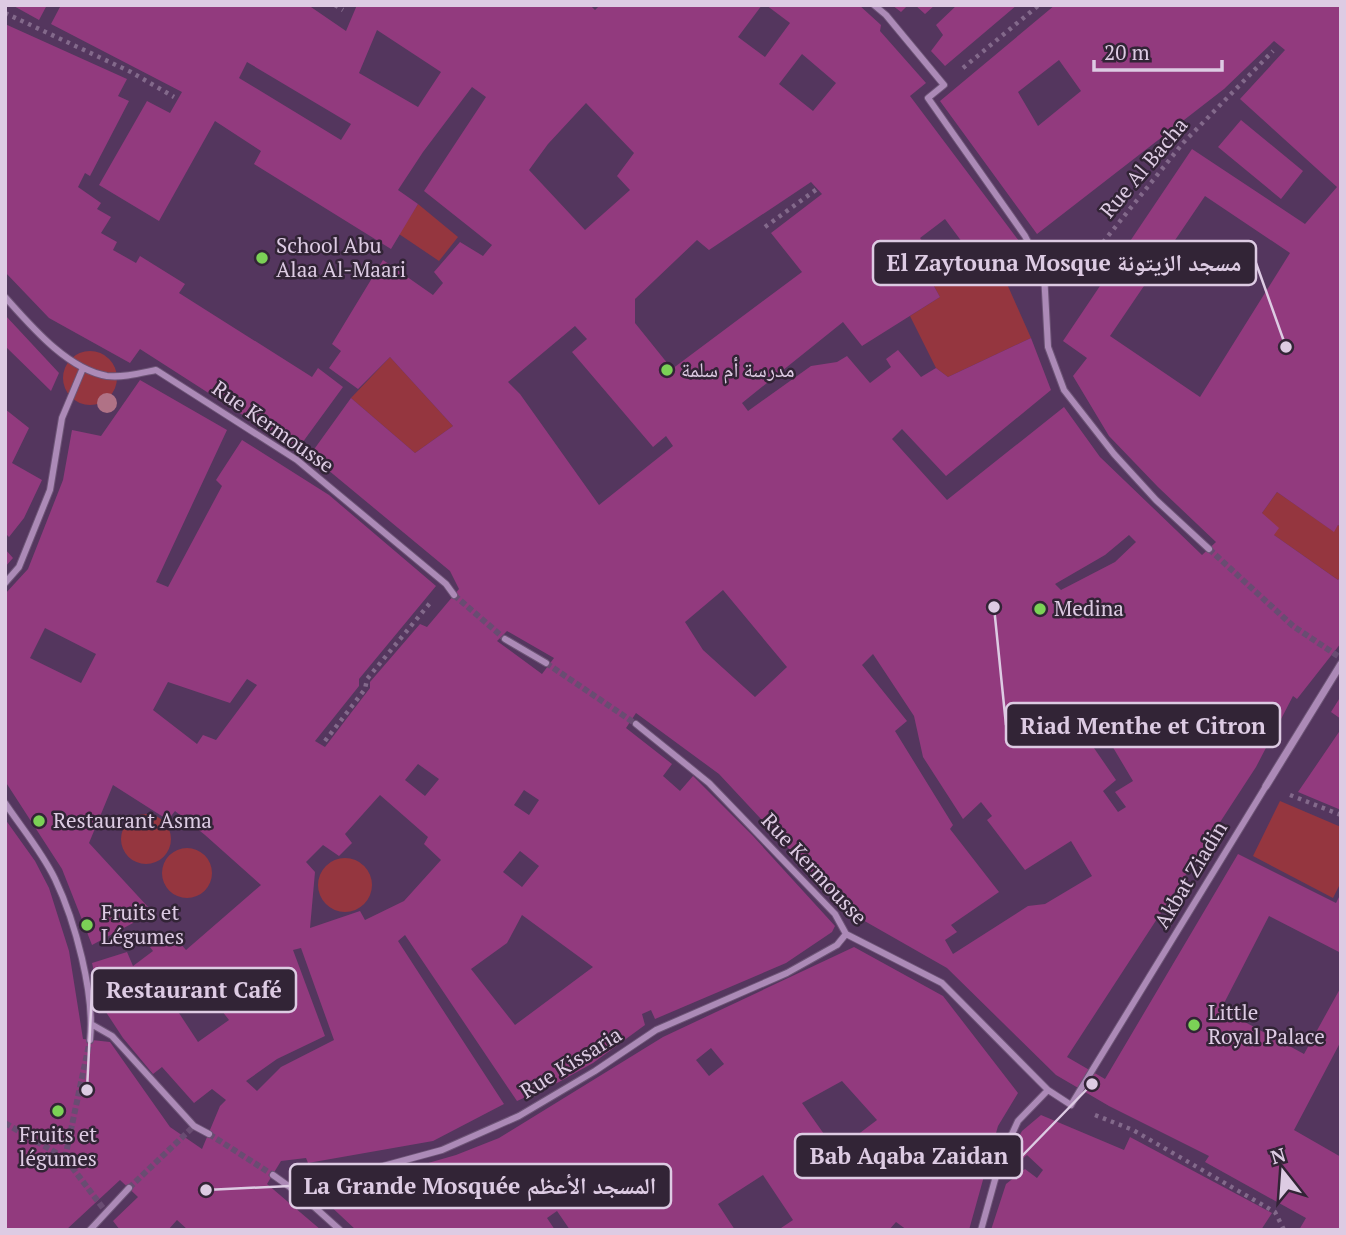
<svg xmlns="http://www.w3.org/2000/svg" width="1346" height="1235" viewBox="0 0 1346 1235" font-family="'PT Serif','Noto Naskh Arabic',serif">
<rect width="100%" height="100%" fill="#54365e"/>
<path fill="#95363f" d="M418,204L458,237L439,261L399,234Z
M963,244L979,265L995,257L1031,338L948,377L936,368L910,316L940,297L930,279L943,270L938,262Z
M63 378a27 27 0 1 1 54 0a27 27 0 1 1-54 0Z
M390,357L453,426L415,453L351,398Z
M1277,492L1333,531L1338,525L1341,527V576L1338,580L1274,535L1262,513Z
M1280,801L1341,827V882L1333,898L1253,856Z
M121 839a25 25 0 1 1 50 0a25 25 0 1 1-50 0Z
M162 873a25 25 0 1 1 50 0a25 25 0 1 1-50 0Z
M318 885a27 27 0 1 1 54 0a27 27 0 1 1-54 0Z"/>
<path fill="#923a7e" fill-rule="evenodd" d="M12,5H47L39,20Z
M61,5H308L346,31L357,5H590L595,10L600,5H762L738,37L765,57L790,23L766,5H859L881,25L880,31L926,83L910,96L1019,241L995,257L979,265L945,219L920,238L944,269L930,279L940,297L862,346L843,322L742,403L748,411L811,366L837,362L847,356L870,383L891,367L886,359L898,350L921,377L936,368L948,377L1031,338L1051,390L946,476L902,429L892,439L947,500L1064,407L1100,457L1202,555L1216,542L1158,487L1109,436L1073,376L1087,358L1063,341L1192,149L1305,224L1337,187L1240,99L1285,50L1274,41L1224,89L1037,234L940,101L1055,5H1341V527L1338,525L1334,532L1277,492L1262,513L1279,528L1274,535L1338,580L1341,576V643L1297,699L1293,696L1256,767L1067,1057L1105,1079L1238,854L1336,903L1341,893V953L1269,916L1221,1009L1304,1054L1341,987V1041L1294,1130L1341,1157V1230H1299L1306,1218L1205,1162L1209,1156L1109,1106L1056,1075L947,968L847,911L719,774L636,713L626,728L672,764L663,776L680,791L693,776L753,836L835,926L832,932L786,963L655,1019L651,1010L642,1014L645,1025L593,1063L559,1082L517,1101L405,935L398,941L504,1104L433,1141L308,1163L306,1158L281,1161L267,1184L321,1230H188L177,1220L168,1230H120L113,1221L138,1197L120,1180L66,1230H5V819L35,861L49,888L69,951L83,1039L110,1042L170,1127L202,1149L220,1106L226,1100L212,1089L194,1103L162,1067L153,1074L123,1038L102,1006L92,963L127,952L133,966L153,951L150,947L172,934L186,950L261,885L205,835L175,811L168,820L113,785L89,843L148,907L133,923L92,945L62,869L5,781V594L28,569L63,480L72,430L101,436L140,380L227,430L156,582L168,587L222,486L216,480L242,440L329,495L436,586L359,679V686L315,741L325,747L370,688V682L420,624L427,627L459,589L450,571L310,455L351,398L415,453L453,426L390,357L358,389L329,368L341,351L332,344L383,260L433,295L443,283L434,272L460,242L483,256L492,245L424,191L486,97L472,87L423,152L398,190L418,204L391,249L254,164L261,151L215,121L159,221L99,185L147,101L170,113L182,92L51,24ZM377,30L441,72L418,107L359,73ZM802,54L836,83L813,111L779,84ZM1059,60L1081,91L1038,126L1018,92ZM247,62L351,124L341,140L239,78ZM586,103L634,153L617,176L630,190L585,230L529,170L548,144ZM811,182L822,194L771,233L802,272L672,369L635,323V299L697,240L709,250ZM1205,196L1290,253L1200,397L1110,336ZM575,326L587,339L572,352L653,447L666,436L673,446L599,505L520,394L508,382ZM1129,535L1136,542L1115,562L1061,590L1055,584L1105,555ZM723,590L787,667L755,697L703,650L685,622ZM45,628L96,654L81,683L30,658ZM507,631L554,658L542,674L497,641ZM873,654L914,716L923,757L963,819L981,802L992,816L987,820L1025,870L1071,841L1092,876L1045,904L1028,906L953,954L945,940L957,932L951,925L999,892L950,829L953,825L895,731L907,721L862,665ZM247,679L257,685L216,740L203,735L197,744L153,710L168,682L230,703ZM1108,739L1133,781L1115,792L1126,807L1118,812L1103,791L1116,780L1094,748ZM418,764L439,779L425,796L405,780ZM524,790L539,800L529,815L514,805ZM380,795L428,837L424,844L441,860L404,901L365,920L360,911L310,928L315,872L306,862L323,845L339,856L352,843L345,834ZM520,851L539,866L522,887L503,872ZM522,915L593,967L515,1025L471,969L507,943ZM301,948L334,1040L281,1067L257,1091L246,1081L277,1059L325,1036L293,950ZM205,989L229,1020L198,1042L177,1010Z
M892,5H908L901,12Z
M915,5H935L925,14Z
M957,5H1017L945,66L931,51L943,35L936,25Z
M5,24L127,79L118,96L129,101L90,176L85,173L78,187L101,203L97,209L111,217L101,233L117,242L113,250L136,263L140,256L185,284L179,293L312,377L318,368L343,387L297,450L140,349L130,363L49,318L5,272Z
M1241,120L1303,171L1281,199L1218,147Z
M5,315L59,373L51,391L5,346Z
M5,409L29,428L12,463L42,480L24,518L9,537L5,533Z
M5,549L13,558L5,567Z
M1341,696V719L1331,712Z
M1341,729V810L1298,792Z
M854,947L943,996L1018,1093L998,1126L969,1230H907L896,1222L889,1230H778L793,1220L763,1175L718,1204L735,1230H570L557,1211L547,1218L555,1230H356L324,1200L355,1184L456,1155L499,1138L663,1037ZM711,1048L724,1064L709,1076L696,1060ZM842,1081L877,1120L836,1151L802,1103ZM942,1148L959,1160L945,1177L929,1161Z
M1041,1115L1124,1150L1130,1137L1272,1213L1261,1230H991L1006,1184L1025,1169L1037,1178L1043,1170L1027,1155L1008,1171V1157L1022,1131Z"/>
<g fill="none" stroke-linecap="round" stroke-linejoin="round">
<path stroke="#694c72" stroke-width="6" stroke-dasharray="6 3" stroke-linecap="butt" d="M1209,549L1293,626L1341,658
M454,595L505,639
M546,663L636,724
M5,1123L65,1158L106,1212
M209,1134L273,1175
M65,1158L90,1040
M129,1188L194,1126"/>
<g stroke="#6d5476" stroke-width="8">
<path id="pedestrian" d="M874,5L886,15L944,85L928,98L1025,236L1044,273L1048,347L1064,390L1114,454L1156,500L1209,549
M5,297C31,326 67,369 107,376C123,378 141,373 156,370L297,460L446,584L454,595
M5,583L19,567L50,490L62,418L83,368
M505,639L546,663
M636,724L709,783L835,914L846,934L942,983L1048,1090L1071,1105L1266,786
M5,803C21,827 42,852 55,879C75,921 95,994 90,1040
M91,1024L112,1036L194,1126L209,1134
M273,1175L301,1195L340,1230
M301,1195L328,1181L442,1150L519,1116L595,1071L656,1030L787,973L837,945L846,934
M90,1230L129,1188
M981,1230L1001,1158L1018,1121L1048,1090"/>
</g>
<g stroke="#6d5476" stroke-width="9">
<path id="minor" d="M1266,786L1341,664"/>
</g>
<path stroke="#83698b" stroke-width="4.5" stroke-dasharray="3.5 5" stroke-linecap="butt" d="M335,5L343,10
M5,13L131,72L174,97
M963,68L1039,5
M765,227L817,189
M1071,282L1183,143L1273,51
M325,741L365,689L367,679L430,603
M1290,795L1341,815
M1095,1115L1133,1130L1275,1212L1284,1230"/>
<use href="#pedestrian" stroke="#ac8ab7" stroke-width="6"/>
<use href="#minor" stroke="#ac8ab7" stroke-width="7"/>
</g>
<circle fill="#b07286" cx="107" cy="403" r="10"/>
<g fill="#7bd156" stroke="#322436" stroke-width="2.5">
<circle cx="262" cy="258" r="7"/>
<circle cx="667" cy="370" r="7"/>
<circle cx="1040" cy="609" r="7"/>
<circle cx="39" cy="821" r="7"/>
<circle cx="87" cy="925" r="7"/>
<circle cx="1194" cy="1025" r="7"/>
<circle cx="58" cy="1111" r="7"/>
</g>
<g text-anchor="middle" stroke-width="5" stroke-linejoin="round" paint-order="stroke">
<g font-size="21" fill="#ddcbe3" stroke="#322436">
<text transform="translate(1144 168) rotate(-50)" y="7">Rue Al Bacha</text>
<text transform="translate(273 427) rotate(35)" y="7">Rue Kermousse</text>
<text transform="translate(814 869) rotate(47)" y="7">Rue Kermousse</text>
<text transform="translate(1191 875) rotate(-59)" y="7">Akbat Ziadin</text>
<text transform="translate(571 1063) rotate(-32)" y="7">Rue Kissaria</text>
</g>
<g font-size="21" fill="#ddcbe3" stroke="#322436" text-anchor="start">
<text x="276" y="253">School Abu<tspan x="276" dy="24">Alaa Al-Maari</tspan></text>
<text x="681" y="377">مدرسة أم سلمة</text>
<text x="1054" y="616">Medina</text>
<text x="53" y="828">Restaurant Asma</text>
<text x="101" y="920">Fruits et<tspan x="101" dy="24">Légumes</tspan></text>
<text x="1208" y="1020">Little<tspan x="1208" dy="24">Royal Palace</tspan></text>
<text x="58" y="1142" text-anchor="middle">Fruits et<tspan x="58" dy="24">légumes</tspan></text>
</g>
</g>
<path fill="none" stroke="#ddcbe3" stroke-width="2.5" d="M1286 347L1256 263M994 607L1006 725M87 1090L92 990M1092 1084L1022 1156M206 1190L290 1186"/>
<g fill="#ddcbe3" stroke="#322436" stroke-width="2.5">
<circle cx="1286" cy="347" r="7"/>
<circle cx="994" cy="607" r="7"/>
<circle cx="87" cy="1090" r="7"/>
<circle cx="1092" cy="1084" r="7"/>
<circle cx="206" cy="1190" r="7"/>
</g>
<g fill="#322436" stroke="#ddcbe3" stroke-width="2.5">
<rect x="873" y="241" width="383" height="44" rx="7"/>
<rect x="1006" y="703" width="274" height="44" rx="7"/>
<rect x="92" y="968" width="204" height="44" rx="7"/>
<rect x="795" y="1134" width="227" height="44" rx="7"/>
<rect x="290" y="1164" width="381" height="44" rx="7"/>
</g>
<g font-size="23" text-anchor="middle" font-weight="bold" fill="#ddcbe3">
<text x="1064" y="271">El Zaytouna Mosque مسجد الزيتونة</text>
<text x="1143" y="734">Riad Menthe et Citron</text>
<text x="194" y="998">Restaurant Café</text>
<text x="909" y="1164">Bab Aqaba Zaidan</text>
<text x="480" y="1194">La Grande Mosquée المسجد الأعظم</text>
</g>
<rect width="1346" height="1235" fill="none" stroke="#ddcbe3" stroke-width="14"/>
<g transform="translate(1283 1172) rotate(343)" stroke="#322436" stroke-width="5" paint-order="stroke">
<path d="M0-5L12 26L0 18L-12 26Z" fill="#ddcbe3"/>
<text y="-10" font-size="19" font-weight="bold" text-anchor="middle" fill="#ddcbe3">N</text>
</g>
<path d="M1094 60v10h128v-10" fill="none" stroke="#ddcbe3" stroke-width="3.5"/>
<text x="1104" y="60" font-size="21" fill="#ddcbe3" stroke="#322436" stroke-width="5" paint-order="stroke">20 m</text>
</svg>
